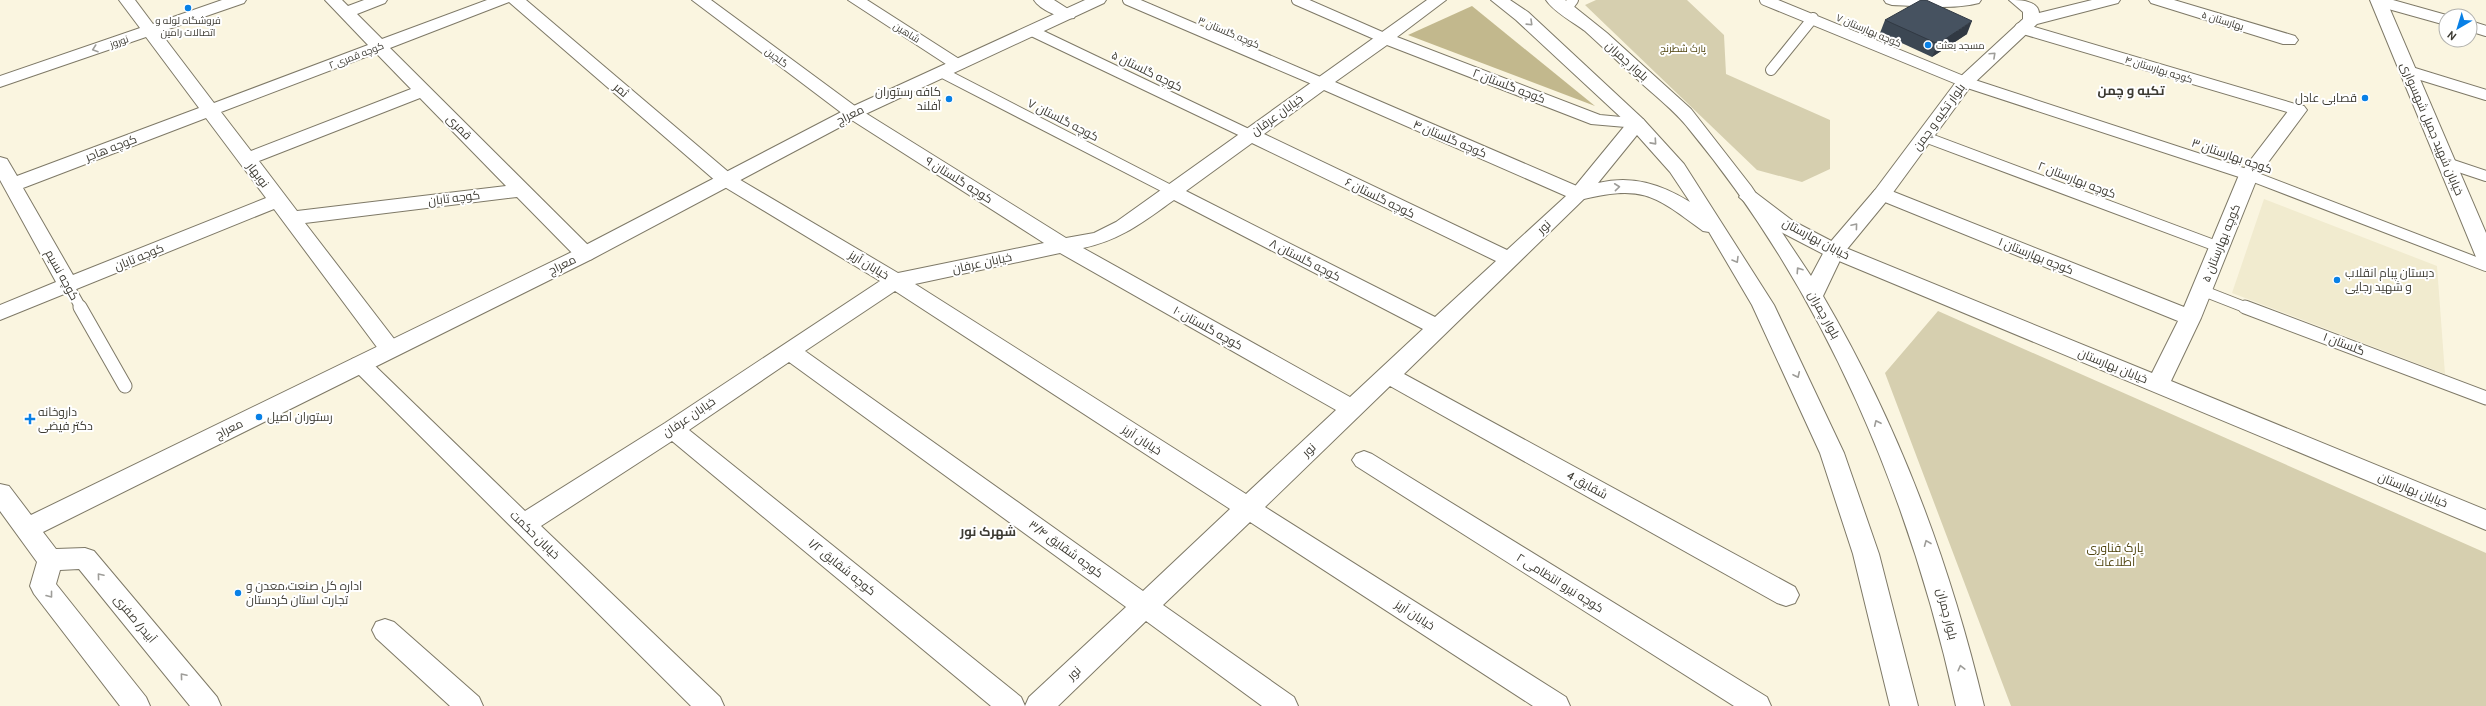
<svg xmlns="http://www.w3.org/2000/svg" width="2486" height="706" viewBox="0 0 2486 706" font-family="Cabin,Cairo,sans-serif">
<rect width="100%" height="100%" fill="#faf5e0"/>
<path fill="#f1ebcf" d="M2264,199L2437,266L2445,374L2232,293Z"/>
<path fill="#d6cfaf" d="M1596,0H1687L1724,35L1726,74L1830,120V169L1802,182L1757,170L1585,5Z
M1938,311L2486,553V706H2011L1885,373Z"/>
<path fill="#c2b88d" d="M1472,6L1595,106L1408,35Z"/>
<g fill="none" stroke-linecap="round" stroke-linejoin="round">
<g stroke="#7e7967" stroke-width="12">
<path id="lane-far1" d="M1128,0L1322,83
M1297,0L1384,38
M1765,0L1965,82L2249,175L2486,266
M2378,1L2446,20
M1567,8L1573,0
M2470,26L2486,31
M2020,28L2298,110
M1032,31L1250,135
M1771,70L1813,18
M2408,71L2486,95
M941,72L1172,191
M1925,137L2219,247
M2447,163L2486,176
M68,285L81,308
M2201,290L2247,308"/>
</g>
<g stroke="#7e7967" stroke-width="15">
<path id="lane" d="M80,307L125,386
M2245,307L2486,398"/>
</g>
<g stroke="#7e7967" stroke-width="2">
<path id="street" d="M119,0H135L153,24L222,0H246L244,3L160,32L214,103L368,45L325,0H342L348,6L364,0H387L385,3L357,14L382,39L487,0H526L732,175L898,273L1044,243L847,117L692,0H711L859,109L1066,238L1094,233L1116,222L1427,0H1446L1397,37L1600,115L1643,119L1646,123L1643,127L1637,128L1591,124L1387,45L1335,82L1586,190L1589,194L1404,374L1795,587L1799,595L1795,603L1786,606L1777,603L1390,386L1265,507L1566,697L1570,706H1533L1250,522L1163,605L1294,697L1298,706H1262L1146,621L1058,706H1025L1029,697L1126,607L789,362L689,430L1021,697L1025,706H991L672,441L541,526L720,697L724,706H691L349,365L352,359L360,357L368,359L525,511L665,423L880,281L718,183L509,2L390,48L592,249L595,254L592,259L585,261L578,259L517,197L305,223L398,344L401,349L398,354L390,357L382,354L274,209L0,320V305L56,282L0,180V157L7,159L17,176L199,108L146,37L0,87V76L140,28ZM376,53L411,89L251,151L221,112ZM1324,90L1566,196L1507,250L1264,134ZM420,98L506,186L297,211L259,161ZM206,118L266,198L73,275L23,188ZM1252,143L1496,261L1435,317L1186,191ZM1174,200L1423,329L1350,397L1083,248C1121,240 1143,222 1174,200ZM1060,253L1336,410L1246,494L915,284ZM895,291L1230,509L1143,591L805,351Z
M848,0H867L967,64L964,68H952Z
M1034,0H1054L1076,14L1074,18C1063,20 1040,10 1034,0Z
M2149,0H2174L2295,36L2298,40L2295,44H2283L2151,3Z
M2370,0H2386L2486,233V264L2479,262L2476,257Z
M2298,105L2304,106L2307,110L2258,176L2201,318L2171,381L2486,510V530L1827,256L1779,231L1739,197L1742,193L1749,191L1756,193L1793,221L1841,246L2152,373L2178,321L1875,198L1872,194L1875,190L1882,188L1889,190L2184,307L2239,175L2292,106Z
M1364,451L1372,454L1767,697L1771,706H1734L1356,466L1352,460L1356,454Z
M385,619L394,622L479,697L483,706H450L376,638L372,630L376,622Z"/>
</g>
<g stroke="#7e7967" stroke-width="2">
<path id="secondary" d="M1085,0H1106L1104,3L859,117L592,259L43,532L56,549L85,548L94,551L217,697L221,706H190L79,569L60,570L56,584L146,697L150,706H120L34,594L30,586L37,562L0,511V484L9,486L31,515L578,249L847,109Z
M1491,0H1510L1528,12L1643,119L1684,164L1774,305L1844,453L1879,554L1918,706H1890L1853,554L1820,453L1752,305L1709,232L1703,231C1652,193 1642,185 1579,200L1572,198L1569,194L1572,190L1627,123L1516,20ZM1637,135L1670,172L1690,202C1660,184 1633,175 1598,183Z
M1546,0H1565L1572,5L1607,33L1691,109L1751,186L1811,276L1827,246L1875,190L1959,78L2023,19V12L2009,0C2019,0 2038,0 2039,13L2092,0H2120L2118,3L2037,24L1971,86L1889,198L1843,254L1823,296C1899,426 1949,560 1984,706H1956C1910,497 1826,295 1689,129C1674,110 1655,96 1638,80C1620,64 1603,47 1585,31C1573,22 1554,12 1546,0Z
M1884,0H1981L1979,3C1951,10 1920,6 1892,5L1886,3Z"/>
</g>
<use href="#lane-far1" stroke="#fff" stroke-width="10"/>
<use href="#lane" stroke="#fff" stroke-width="13"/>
<use href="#street" fill="#fff" fill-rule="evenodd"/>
<use href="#secondary" fill="#fff" fill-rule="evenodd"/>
</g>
<path fill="#3c4753" d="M1885,20L1967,34L1932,57L1880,33Z"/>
<path fill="#313943" d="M1972,21L1967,34L1932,57L1938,44Z"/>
<path fill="#465260" stroke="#313943" d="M1921,0H1926L1972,21L1938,44L1885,20Z"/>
<defs><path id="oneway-chevron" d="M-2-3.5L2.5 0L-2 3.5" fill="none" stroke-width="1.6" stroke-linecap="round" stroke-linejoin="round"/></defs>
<g stroke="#9e9d99">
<use href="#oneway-chevron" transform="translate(1530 23) rotate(44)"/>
<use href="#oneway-chevron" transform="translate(95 49) rotate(161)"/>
<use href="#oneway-chevron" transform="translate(1993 55) rotate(-43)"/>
<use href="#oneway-chevron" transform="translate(1654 142) rotate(48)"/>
<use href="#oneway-chevron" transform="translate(1617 187) rotate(-6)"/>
<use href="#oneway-chevron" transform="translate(1855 226) rotate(-50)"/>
<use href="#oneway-chevron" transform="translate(1736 260) rotate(59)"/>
<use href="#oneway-chevron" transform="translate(1799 270) rotate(-124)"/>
<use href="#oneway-chevron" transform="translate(1797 375) rotate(65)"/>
<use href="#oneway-chevron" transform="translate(1877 423) rotate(-115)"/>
<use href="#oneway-chevron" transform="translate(1927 543) rotate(-112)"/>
<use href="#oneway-chevron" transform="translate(100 576) rotate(-130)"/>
<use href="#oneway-chevron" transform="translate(50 595) rotate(52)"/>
<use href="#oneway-chevron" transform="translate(1961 668) rotate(-104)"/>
<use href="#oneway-chevron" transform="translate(183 676) rotate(-130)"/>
</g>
<g fill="#0880e6" stroke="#fff" stroke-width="1.5">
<circle cx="188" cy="8" r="4"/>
<circle cx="1928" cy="45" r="4"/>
<circle cx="2365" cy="98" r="4"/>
<circle cx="949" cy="99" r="4"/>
<circle cx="2337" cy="280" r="4"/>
<circle cx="259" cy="417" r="4"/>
<path d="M28 413h4v4h4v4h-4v4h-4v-4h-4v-4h4z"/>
<circle cx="238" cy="593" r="4"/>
</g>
<g text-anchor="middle" stroke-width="4" stroke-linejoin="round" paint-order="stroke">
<g font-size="10" fill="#3d3b33" stroke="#fff">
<text x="188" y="24">فروشگاه لوله و<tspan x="188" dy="12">اتصالات رامین</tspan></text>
<text x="1936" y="49" text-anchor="start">مسجد بعثت</text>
</g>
<g font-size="10" fill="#3d3b33" stroke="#fff">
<text transform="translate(2223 20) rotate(17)" y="4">بهارستان ۵</text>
<text transform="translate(1869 30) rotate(23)" y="4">کوچه بهارستان ۷</text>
<text transform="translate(907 32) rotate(32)" y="4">شاهین</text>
<text transform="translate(1229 32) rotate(23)" y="4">کوچه گلستان ۳</text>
<text transform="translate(119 41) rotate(-19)" y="4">نوروز</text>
<text transform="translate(356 55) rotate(-21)" y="4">کوچه قمری ۲</text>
<text transform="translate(777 57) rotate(37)" y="4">گلچین</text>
<text transform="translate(2159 69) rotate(17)" y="4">کوچه بهارستان ۴</text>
</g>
<g font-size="10" fill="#4f440e" stroke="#fff">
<text x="1683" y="52">پارک شطرنج</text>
</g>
<g font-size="12" fill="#3d3b33" stroke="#fff">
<text transform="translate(1627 61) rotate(42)" y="4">بلوار چمران</text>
<text transform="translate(1147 71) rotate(26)" y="4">کوچه گلستان ۵</text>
<text transform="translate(1509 86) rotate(21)" y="4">کوچه گلستان ۲</text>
<text transform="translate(621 90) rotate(41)" y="4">ثمر</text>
<text transform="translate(850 115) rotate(-26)" y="4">معراج</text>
<text transform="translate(1277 115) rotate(-36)" y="4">خیابان عرفان</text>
<text transform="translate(1939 117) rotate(-54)" y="4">بلوار تکیه و چمن</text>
<text transform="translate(1063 120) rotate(27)" y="4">کوچه گلستان ۷</text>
<text transform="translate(459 127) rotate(45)" y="4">قمری</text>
<text transform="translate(2432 129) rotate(67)" y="4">خیابان شهید جمیل شهسواری</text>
<text transform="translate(1450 139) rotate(23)" y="4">کوچه گلستان ۴</text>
<text transform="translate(111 148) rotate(-21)" y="4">کوچه هاجر</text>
<text transform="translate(2232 156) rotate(19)" y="4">کوچه بهارستان ۳</text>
<text transform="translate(258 175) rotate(53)" y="4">نوبهار</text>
<text transform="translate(959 180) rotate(32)" y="4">کوچه گلستان ۹</text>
<text transform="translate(2077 180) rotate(21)" y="4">کوچه بهارستان ۲</text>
<text transform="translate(454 198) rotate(-7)" y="4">کوچه تابان</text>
<text transform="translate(1380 198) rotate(26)" y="4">کوچه گلستان ۶</text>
<text transform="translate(1544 227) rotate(-43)" y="4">نور</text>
<text transform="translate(1816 239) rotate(28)" y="4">خیابان بهارستان</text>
<text transform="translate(2221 243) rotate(-68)" y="4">کوچه بهارستان ۵</text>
<text transform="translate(2036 256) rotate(22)" y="4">کوچه بهارستان ۱</text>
<text transform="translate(139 257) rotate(-22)" y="4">کوچه تابان</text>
<text transform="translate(1305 260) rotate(27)" y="4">کوچه گلستان ۸</text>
<text transform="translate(982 263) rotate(-12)" y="4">خیابان عرفان</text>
<text transform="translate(562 265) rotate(-26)" y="4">معراج</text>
<text transform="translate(869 265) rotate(31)" y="4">خیابان آریز</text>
<text transform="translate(62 275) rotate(61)" y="4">کوچه نسیم</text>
<text transform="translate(1824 315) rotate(61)" y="4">بلوار چمران</text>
<text transform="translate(1208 328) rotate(29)" y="4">کوچه گلستان ۱۰</text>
<text transform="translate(2344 344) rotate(21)" y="4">گلستان ١</text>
<text transform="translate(2113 366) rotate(22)" y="4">خیابان بهارستان</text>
<text transform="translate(689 417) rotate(-34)" y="4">خیابان عرفان</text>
<text transform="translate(229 429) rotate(-26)" y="4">معراج</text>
<text transform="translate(1142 440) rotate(33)" y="4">خیابان آریز</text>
<text transform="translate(1309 450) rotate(-43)" y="4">نور</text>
<text transform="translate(1587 485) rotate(29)" y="4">شقایق 4</text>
<text transform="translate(2413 490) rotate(22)" y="4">خیابان بهارستان</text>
<text transform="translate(535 535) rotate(44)" y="4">خیابان حکمت</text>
<text transform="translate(1066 549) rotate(36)" y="4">کوچه شقایق ۳/۴</text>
<text transform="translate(842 567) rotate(39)" y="4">کوچه شقایق ۱/۲</text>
<text transform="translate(1560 583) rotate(32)" y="4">کوچه نیرو انتظامی ۲</text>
<text transform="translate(1947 614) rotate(76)" y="4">بلوار چمران</text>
<text transform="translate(1415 615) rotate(33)" y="4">خیابان آریز</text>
<text transform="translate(135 619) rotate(50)" y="4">آبیدر/ صفری</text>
<text transform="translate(1074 673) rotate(-43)" y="4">نور</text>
</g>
<g font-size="12" fill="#3d3b33" stroke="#fff" text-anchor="start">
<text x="941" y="96" text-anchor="end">کافه رستوران<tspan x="941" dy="14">آفلند</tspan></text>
<text x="2357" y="102" text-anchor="end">قصابی عادل</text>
<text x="2345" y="277">دبستان پبام انقلاب<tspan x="2345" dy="14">و شهید رجایی</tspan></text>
<text x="38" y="416">داروخانه<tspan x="38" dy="14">دکتر فیضی</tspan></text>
<text x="267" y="421">رستوران اصیل</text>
<text x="246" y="590">اداره کل صنعت،معدن و<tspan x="246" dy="14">تجارت استان کردستان</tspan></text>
</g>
<g font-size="12" fill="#4f440e" stroke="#fff">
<text x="2115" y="552">پارک فناوری<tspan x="2115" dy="14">اطلاعات</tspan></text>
</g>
<g font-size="13" font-weight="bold" fill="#3d3b33" stroke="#fff">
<text x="2131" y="95">تکیه و چمن</text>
<text x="988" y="536">شهرک نور</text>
</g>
</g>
<g transform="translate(2458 28) rotate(218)"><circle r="19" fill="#ffffff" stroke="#b1b1ad"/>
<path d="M0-3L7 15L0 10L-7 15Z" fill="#0880e6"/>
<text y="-6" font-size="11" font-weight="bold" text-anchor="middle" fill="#3d3b33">N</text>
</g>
</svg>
